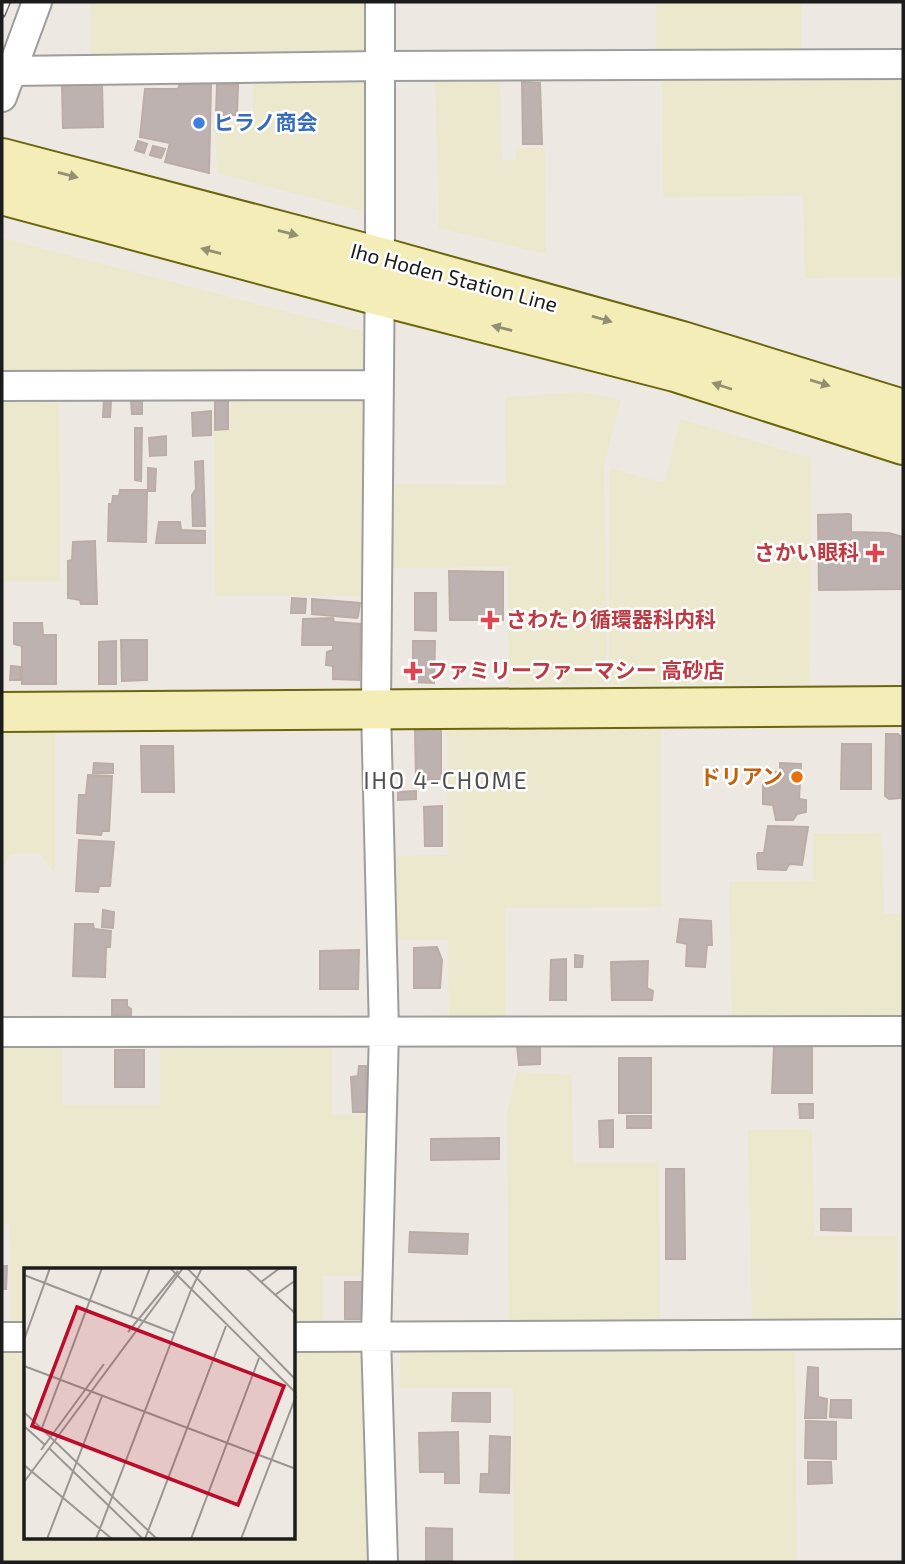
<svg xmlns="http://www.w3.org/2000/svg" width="905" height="1564" viewBox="0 0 905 1564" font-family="'Exo 2','Noto Sans JP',sans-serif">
<rect width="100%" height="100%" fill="#ede8e2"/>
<path fill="#ebe8ce" d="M90,2H364L365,56L91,62Z
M656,2H802V52L656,51Z
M500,74L502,160H516V149L545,148L546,254L439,228L435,75Z
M903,74V277L805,278L803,196L663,197L662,77Z
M253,76H365V212L217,173L215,122L253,121Z
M2,238L369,333L370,371L358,377L2,378Z
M583,392L621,400L604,464L607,684L509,685L508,567L391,568V484L506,485L505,397Z
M231,393L368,394V596H215L214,431L231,430Z
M59,397L60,581H2V398Z
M680,419L811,458L810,685H609L610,468L664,483Z
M661,727V907L505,908L506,1021H449L448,940H391V856L448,855L447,728Z
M2,728H55V874L40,853L10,854L2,870Z
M882,833L884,914H903V1019L732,1022L729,882L813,881V834Z
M2,1042H62V1105H160V1042H332V1115H369L370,1276H323V1322H294V1270H26V1323H11L10,1224L2,1223Z
M517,1072L572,1075L573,1163H659L660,1322L509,1323L507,1113Z
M812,1129L814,1236H897V1321L752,1322L748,1130Z
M795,1348L797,1562H514L513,1388H400V1349Z
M369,1349L371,1562H2V1352H26V1538H294V1350Z"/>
<path fill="#bdb2af" stroke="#bdaca6" stroke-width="2" d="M522,82L540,83L542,144H523Z
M180,83L211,84L209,173L165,162L170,143L140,137L145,89H178Z
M102,84L103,127L63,128L62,86Z
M217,84L238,85L237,115H216Z
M138,141L147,144L144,153L135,150Z
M153,146L165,149L161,158L150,155Z
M104,399L111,400L110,417H103Z
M215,400L228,401V429L215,430Z
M131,401H142V414H132Z
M211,411V435L193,436L192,413Z
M135,428H142L141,481L135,480Z
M166,436V455L150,456L149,438Z
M203,461L205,526H193L192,495L196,489L195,462Z
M148,468L156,469L155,491H148Z
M120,490H147L146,542L108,541L109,504H112L113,496H119Z
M849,514L851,515V532L889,533L903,537V589L819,590L818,515Z
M159,522H180L181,530L205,531V543H156Z
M95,541L97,604H81L80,600L68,598V561L72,560L73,542Z
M449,571L503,572V620H450Z
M415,593H436V631L415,630Z
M292,598L306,599L305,613H291Z
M312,599L360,603L358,616L357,618L312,614Z
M333,618L334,622L361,624L359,680L333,679V666L326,665L327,652L333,650V645H302L303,619Z
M14,623H42L43,635H56V684H22V646L14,644Z
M121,640H147V680L122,681Z
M116,641V684H99V642Z
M413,641H435L434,683L413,682Z
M11,666L20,667V680H10Z
M441,729V779L416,780L415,730Z
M886,734H898L900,736V798L889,799L885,796Z
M842,744H871V789H841Z
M141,746H173L174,792H142Z
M94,763L113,764V773H93Z
M780,763L801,764L799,799L806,800V812L797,814L793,820H776L773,805L763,804V782H772L773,772H780Z
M88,775L112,776L109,831H102L101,835L77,833L79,795H86Z
M416,791V799L398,800V792Z
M442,806V846H425L424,807Z
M768,826L808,827L802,865L789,864L786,870L758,869L757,855L758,853H764Z
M79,840L114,842L110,886H99L98,892L76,891Z
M103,910L114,912L113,928L102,927Z
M680,919L711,921L712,945H707L705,967L686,966L687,944L677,942Z
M75,924H93L94,929L111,931L110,947H106L105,977L73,976Z
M437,947L442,960L440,988H414V948Z
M359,950L358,989H320V951Z
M575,955L583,956L582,967H575Z
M566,959V1000H550L551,960Z
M648,961L647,988L653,991L652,1000H612L611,962Z
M112,1000H127V1006L131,1009V1015H112Z
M540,1042V1064L519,1065L517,1045Z
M792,1042H812V1093H772L774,1047L784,1046Z
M115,1050H144V1087H115Z
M619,1058H651V1113H619Z
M359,1066H366V1112H353L351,1077L358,1076Z
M799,1104H813V1118H800Z
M627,1116H651V1128H627Z
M613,1120V1147H600L599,1121Z
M499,1138V1159L431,1160V1139Z
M666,1169H684L685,1259H666Z
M821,1209H851V1231L821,1230Z
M410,1232L468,1234L467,1254L409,1252Z
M2,1266H7L6,1289H2Z
M345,1282H369L368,1319H345Z
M808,1367L818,1368V1397L827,1399L826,1418H805Z
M453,1393H490V1422L452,1421Z
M831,1400H851V1418L830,1417Z
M806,1421L836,1422V1459L805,1458Z
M458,1432L459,1483H445V1472H420L419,1433Z
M490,1436L510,1437L509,1493L480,1492L481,1474H489Z
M808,1462H831L832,1483L808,1484Z
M426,1528L452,1529V1562H426Z"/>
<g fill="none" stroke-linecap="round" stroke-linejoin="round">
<g stroke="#9d9d9d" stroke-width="32">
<path id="street" d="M380,2V257L376,710L384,1031L376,1337L383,1562
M11,71L381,66L903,64
M2,97L37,2
M2,386L378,385
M2,1032L903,1031
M2,1337H26
M294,1337L903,1334"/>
</g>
<g stroke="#6b650b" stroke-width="42">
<path id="secondary" d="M2,158L380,257L682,341L903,409
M2,195L379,296L675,372L903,445
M2,712L903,706"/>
</g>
<use href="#street" stroke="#fff" stroke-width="28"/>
<use href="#secondary" stroke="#f5edb8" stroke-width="38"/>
<g stroke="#6a6a6a" stroke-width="8">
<path id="rail" d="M2,14L7,2"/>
</g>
<use href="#rail" stroke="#fff" stroke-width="5" stroke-dasharray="16" stroke-linecap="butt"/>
</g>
<defs><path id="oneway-solid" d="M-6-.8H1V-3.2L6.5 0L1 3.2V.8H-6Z" transform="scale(1.75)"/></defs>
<g fill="#938f72">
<use href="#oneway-solid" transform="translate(68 175) rotate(15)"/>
<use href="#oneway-solid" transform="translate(288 233) rotate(15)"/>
<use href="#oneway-solid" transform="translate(211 251) rotate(-165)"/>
<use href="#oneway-solid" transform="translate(602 319) rotate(16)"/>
<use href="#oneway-solid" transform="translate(502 328) rotate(-166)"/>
<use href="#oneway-solid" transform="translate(820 383) rotate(17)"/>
<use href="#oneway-solid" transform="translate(722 386) rotate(-162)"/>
</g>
<circle fill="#3f7fe0" stroke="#fff" stroke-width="2.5" cx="199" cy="123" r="7"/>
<g fill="#e0444e" stroke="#fff" stroke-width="2.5">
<path d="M871.5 542.5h7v7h7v7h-7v7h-7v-7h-7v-7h7z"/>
<path d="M486.5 609.5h7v7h7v7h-7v7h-7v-7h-7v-7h7z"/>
<path d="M409.5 660.5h7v7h7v7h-7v7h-7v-7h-7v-7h7z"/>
</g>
<circle fill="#e8710a" stroke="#fff" stroke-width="2.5" cx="797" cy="777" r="7"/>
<g text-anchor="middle" stroke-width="5" stroke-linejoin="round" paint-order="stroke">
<g font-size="21" font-weight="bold" fill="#366cbe" stroke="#fff" text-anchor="start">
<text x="213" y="130">ヒラノ商会</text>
</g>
<g font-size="21" fill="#1c1c1c" stroke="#fff">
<text transform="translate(454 278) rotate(15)" y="7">Iho Hoden Station Line</text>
</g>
<g font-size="21" font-weight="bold" fill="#be3a42" stroke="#fff" text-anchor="start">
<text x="859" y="560" text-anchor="end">さかい眼科</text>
<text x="506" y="627">さわたり循環器科内科</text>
<text x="427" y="678">ファミリーファーマシー 高砂店</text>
</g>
<g font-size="21" font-weight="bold" fill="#c56008" stroke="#fff" text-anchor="end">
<text x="783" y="784">ドリアン</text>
</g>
<g font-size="23" letter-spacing="2" fill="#4f4f4f" stroke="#fff">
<text x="446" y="789">IHO 4-CHOME</text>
</g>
</g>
<g transform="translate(24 1268)">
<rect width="271" height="271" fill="#ede8e2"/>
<path fill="none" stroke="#999693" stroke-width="2" d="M146,0L272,125M163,0L272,112M222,0L272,46M0,7L150,65M237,14L256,0M167,22L178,0M251,27L272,12M107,48L126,0M104,64L154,3M0,72L26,0M0,98L272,201M0,144L133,271M0,158L21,177M18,160L78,0M25,180L119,271M17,182L80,96M0,197L88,271M0,214L159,0M23,271L78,128M72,271L167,22M121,271L202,58M167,271L235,90M217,271L272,128"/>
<path fill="#bc0c2b" fill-opacity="0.15" stroke="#bc0c2b" stroke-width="3.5" d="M53,39L260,118L214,237L8,158Z"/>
<rect width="271" height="271" fill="none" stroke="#1c1c1c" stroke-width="3.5"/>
</g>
<rect width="905" height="1564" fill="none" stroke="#1c1c1c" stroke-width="7"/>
</svg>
